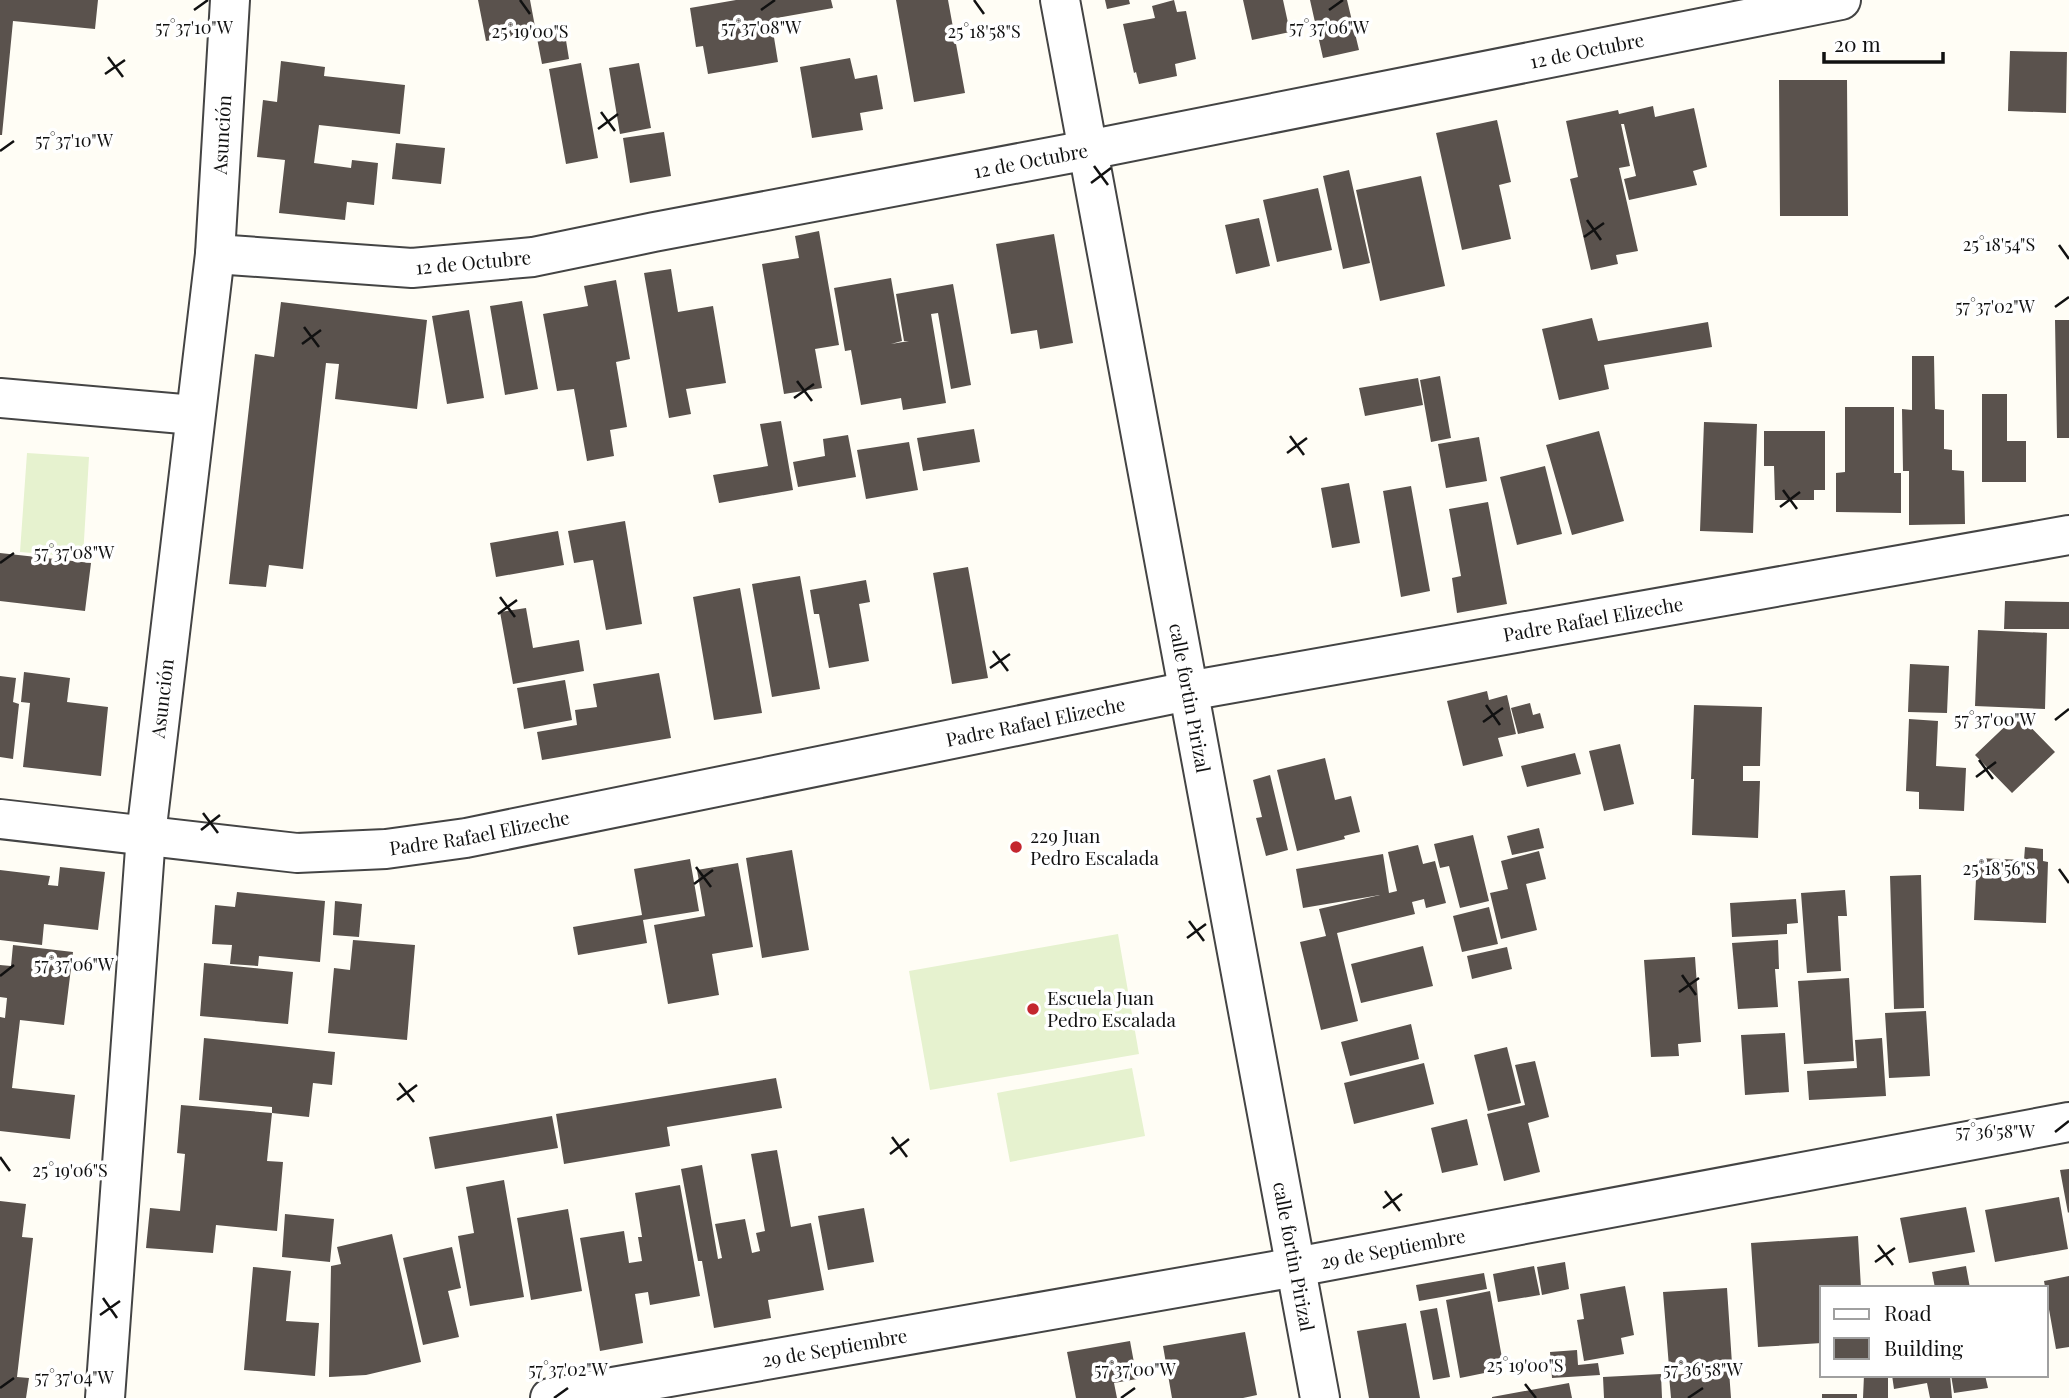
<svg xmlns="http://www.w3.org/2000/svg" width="2069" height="1398" viewBox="0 0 2069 1398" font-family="'Playfair Display',serif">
<rect width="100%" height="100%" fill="#fffdf5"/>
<path fill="#e6f2cf" d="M27,453L89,457L83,557L20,552Z
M1118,934L1139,1054L930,1090L909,971Z
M1132,1068L1145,1136L1010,1162L997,1093Z"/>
<path fill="#5a524d" d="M0,0H98L95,29L13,21L2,135H0Z
M478,0H530L536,32L486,41Z
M736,0H831L833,8L771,19L778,62L708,74L703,46L696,47L690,8Z
M896,0H948L965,93L914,102Z
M1105,0H1129L1130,4L1107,9Z
M1174,0L1177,12L1186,11L1196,59L1175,64L1177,76L1139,84L1136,72L1134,73L1123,24L1155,18L1152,6Z
M1243,0H1283L1290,32L1252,40Z
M1310,0H1347L1359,50L1323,58Z
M564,28L569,59L542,64L536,33Z
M2010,51L2067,52L2066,113L2008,111Z
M850,58L855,79L877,75L883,109L860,113L863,130L812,138L800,67Z
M281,61L325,67L324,76L405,85L400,134L319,125L314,163L351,168L352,160L378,163L374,205L347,202L345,220L279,213L285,160L257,157L263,100L277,102Z
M581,63L598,158L566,164L549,69Z
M639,63L651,128L620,134L609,68Z
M1779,80H1847L1848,216H1780Z
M1653,106L1655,117L1694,108L1707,167L1693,171L1697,185L1629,200L1624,179L1636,176L1624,124H1621L1630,166L1619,168L1638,251L1616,255L1618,264L1591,270L1570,179L1578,177L1566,121L1618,110L1619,114Z
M1497,120L1511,182L1499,185L1511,239L1462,250L1436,133Z
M664,132L671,176L630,183L623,138Z
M396,143L445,148L441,184L392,179Z
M1349,170L1370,263L1343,269L1323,176Z
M1421,176L1445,286L1380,301L1356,190Z
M1318,188L1332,250L1277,262L1263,200Z
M1259,218L1270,266L1236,274L1225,225Z
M819,231L839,345L815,349L822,388L784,394L762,264L799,258L795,236Z
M1054,234L1073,343L1040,349L1037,330L1011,334L996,244Z
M671,269L678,312L713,306L726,383L686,389L691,414L669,418L644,273Z
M891,278L902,341L891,344L909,341H904L896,294L953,284L971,385L951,389L938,313L931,314L946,403L903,410L901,398L861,405L851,350L845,351L834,288Z
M616,280L630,359L616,362L627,427L610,430L614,456L587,461L574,389L557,391L543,314L588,306L584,286Z
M522,301L538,389L505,395L490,306Z
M281,302L427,320L417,409L335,399L339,364L326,363L303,569L269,565L266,587L229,584L255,354L274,357Z
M469,310L484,398L447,404L432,316Z
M1592,318L1598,341L1708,322L1712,347L1604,365L1609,389L1559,400L1542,329Z
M2055,320H2069V438H2057Z
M1912,356H1934L1935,409L1944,410V449L1952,450V470L1964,471L1965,524L1909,525V471H1903L1902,409L1912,410Z
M1440,376L1451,438L1431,442L1420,380Z
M1418,378L1423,405L1365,416L1359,388Z
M1982,394H2007V441H2026V482H1982Z
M1845,407H1894V473H1901V513L1836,512V473L1845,472Z
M781,421L793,490L719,503L713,475L768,466L760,424Z
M1704,422L1757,424L1753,533L1700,531Z
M974,429L980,462L923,471L917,438Z
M1599,431L1624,521L1572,535L1546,445Z
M1764,431H1825V490H1814V500H1775L1774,466H1764Z
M848,435L856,477L798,487L793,462L825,456L823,439Z
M1479,437L1487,481L1446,488L1438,444Z
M909,442L918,490L866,499L857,450Z
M1545,466L1562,534L1517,545L1500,477Z
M1349,483L1360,543L1332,548L1321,488Z
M1411,486L1430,591L1401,597L1383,491Z
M1488,502L1507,604L1457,613L1452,578L1461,576L1449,509Z
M625,521L642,624L606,630L593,560L574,563L568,531Z
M558,531L564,565L496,577L490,543Z
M0,553L91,563L85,611L0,601Z
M968,567L988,678L952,684L933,573Z
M800,576L820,689L772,697L752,584Z
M866,580L870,602L859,604L869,661L829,668L819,614H814L810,590Z
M740,588L762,713L714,720L693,597Z
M2005,601L2069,602V629H2004Z
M526,608L533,648L579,640L584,671L513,684L500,612Z
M1978,630L2047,633L2045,709L1975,706Z
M1910,664L1949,666L1947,713L1908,712Z
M24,672L70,678L67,702L108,707L101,776L23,767L30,703L21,702Z
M659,673L671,738L542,760L537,732L577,725L575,710L597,707L593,684Z
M0,676L16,678L13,702L19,704L13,759L0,757Z
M565,680L572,720L524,729L517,688Z
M1487,691L1489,700L1507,695L1516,734L1498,738L1503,756L1463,766L1447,701Z
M1530,703L1533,715L1540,713L1544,728L1518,734L1511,708Z
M1694,705L1762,707L1760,766H1743V781H1760L1758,838L1692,835L1694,779H1691Z
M2018,714L2055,752L2012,793L1975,755Z
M1909,719L1938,721L1936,766L1966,768L1964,811L1919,809V792L1906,791Z
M1620,744L1634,804L1604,811L1589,751Z
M1575,753L1581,774L1527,787L1521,766Z
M1325,758L1335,800L1351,796L1360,832L1344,836L1345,839L1297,851L1277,770Z
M1270,775L1288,850L1266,856L1256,818L1262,817L1253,780Z
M1539,828L1544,848L1512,855L1507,836Z
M1473,835L1489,901L1460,908L1449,866L1440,868L1434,844Z
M1418,845L1423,864L1435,861L1446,903L1426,908L1424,899L1412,902L1415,914L1337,933L1358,1021L1321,1030L1300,942L1326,936L1319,909L1380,895L1303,908L1296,869L1383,854L1389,893L1397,891L1388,852Z
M2025,847L2043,849V861L2048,862L2046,923L1974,920L1977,858L2024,860Z
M792,850L809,950L762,958L746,858Z
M1539,851L1546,879L1526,884L1537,930L1501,939L1490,893L1508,889L1501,861Z
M690,859L699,911L643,920L647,943L578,955L573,927L642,915L634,869Z
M738,863L753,947L712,954L719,995L668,1004L654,925L705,916L697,870Z
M60,867L105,872L98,930L44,924L42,945L0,940V870L50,876L48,885L58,886Z
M1921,875L1924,1008L1894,1009L1890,876Z
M1845,890L1847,916H1838L1841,971L1807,973L1801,893Z
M237,892L325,901L320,962L259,956L258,966L230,964L232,945L212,944L215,905L235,907Z
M1796,899L1798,923L1787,924V934L1732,937L1730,903Z
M335,901L362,904L359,937L333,935Z
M1489,907L1498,944L1462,952L1453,916Z
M353,940L415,945L407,1040L328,1033L334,968L350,970Z
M1778,940L1779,969H1775L1778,1007L1738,1009L1732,943Z
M13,945L73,952L64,1025L20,1020L12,1088L75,1095L70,1139L0,1131V1017L5,1018L7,998L0,997V965L11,966Z
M1423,946L1433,986L1361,1003L1351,964Z
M1507,947L1512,969L1472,979L1467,956Z
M1695,957L1701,1042L1678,1044L1679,1056L1651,1057L1644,960Z
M204,963L293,972L288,1024L200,1016Z
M1849,978L1854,1061L1804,1064L1798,981Z
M1926,1011L1930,1076L1889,1078L1885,1013Z
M1411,1024L1419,1059L1350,1076L1341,1042Z
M1785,1033L1789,1092L1745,1095L1741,1035Z
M204,1038L335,1052L332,1085L313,1083L309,1117L272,1113L267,1161L283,1162L277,1231L216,1225L213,1253L146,1248L150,1208L180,1211L185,1154L177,1153L181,1105L272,1113V1107L199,1100Z
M1882,1038L1886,1096L1809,1100L1807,1071L1857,1068L1855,1040Z
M1507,1047L1521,1103L1488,1111L1474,1055Z
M1535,1061L1549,1117L1528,1123L1540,1172L1504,1181L1487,1114L1525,1105L1515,1065Z
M1424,1063L1434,1104L1354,1124L1344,1083Z
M776,1078L782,1108L667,1127L670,1146L564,1164L556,1114Z
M552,1116L558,1148L435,1169L429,1137Z
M1467,1119L1478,1165L1442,1173L1431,1128Z
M777,1150L791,1227L811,1223L824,1290L768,1300L771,1318L714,1328L702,1261H698L681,1169L702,1165L718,1259L722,1258L715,1224L745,1219L752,1253L760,1251L756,1233L765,1231L751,1154Z
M2069,1169V1212L2068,1213L2060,1170Z
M504,1180L524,1297L470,1306L458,1236L474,1233L466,1187Z
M680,1185L700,1296L650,1305L648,1292L635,1294L643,1343L600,1351L580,1238L624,1231L629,1263L642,1261L638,1237H642L635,1193Z
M2059,1197L2068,1249L1995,1262L1985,1210Z
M0,1201L26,1204L22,1237L33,1238L17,1377L29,1378L26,1398H0Z
M1966,1207L1975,1252L1909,1263L1900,1218Z
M864,1208L874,1262L828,1270L818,1216Z
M568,1209L582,1291L531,1300L517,1218Z
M285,1214L334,1219L330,1262L282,1257Z
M392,1234L421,1362L366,1375L329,1377L331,1266L341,1264L337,1247Z
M1858,1236L1861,1288H1822V1343L1758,1347L1751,1243Z
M452,1247L461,1288L448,1291L459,1337L423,1345L403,1258Z
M1565,1262L1569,1289L1542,1295L1537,1267Z
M1534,1266L1540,1295L1498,1302L1493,1274Z
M1966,1266L1970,1288H1935L1932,1272Z
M253,1267L291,1271L286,1321L319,1323L315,1376L244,1370Z
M1484,1273L1487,1289L1419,1301L1416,1285Z
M2069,1276V1347L2056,1349L2044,1281Z
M1625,1286L1634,1335L1621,1338L1624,1354L1584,1361L1577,1320L1584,1319L1580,1294Z
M1727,1288L1732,1364L1669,1367L1663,1292Z
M1490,1291L1504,1369L1460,1378L1446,1300Z
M1437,1308L1450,1377L1433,1380L1420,1311Z
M1406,1323L1420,1398H1369L1357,1331Z
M1245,1332L1257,1395L1243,1398H1172L1163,1346Z
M1130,1341L1137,1379L1114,1383L1117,1398H1076L1067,1352Z
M1577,1350L1578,1365L1598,1363L1600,1375L1552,1378L1550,1352Z
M1729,1371L1731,1398H1671L1669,1375Z
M1661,1374L1662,1398H1604L1603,1377Z
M1864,1375H1888V1398H1863Z
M1892,1375H1950L1952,1398H1930L1927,1383L1894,1389Z
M1951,1375H1985L1988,1388L1954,1393Z
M1569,1383L1572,1398H1492V1397Z
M1822,1394H1857V1398H1822Z"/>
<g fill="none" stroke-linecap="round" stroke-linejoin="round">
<g stroke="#444" stroke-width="42">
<g id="minor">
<path id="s1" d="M1060,0L1320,1398"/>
<path id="s2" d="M215,254L412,268L533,257L654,232L1088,150L1841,0"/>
<path d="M0,398L194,415"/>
<path id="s3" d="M0,819L297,853L386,849L466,838L1188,691L2069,535"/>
<path id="s4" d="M105,1398L146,835L215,254L230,0"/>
<path id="s5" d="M550,1398L1296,1267L2069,1122"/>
</g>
</g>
<use href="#minor" stroke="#fff" stroke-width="38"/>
</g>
<path fill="none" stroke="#111" stroke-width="2.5" d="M520,0L530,14M974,0L984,14M194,10L208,0M761,10L775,0M1329,10L1343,0M108,57L123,77M105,74L125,60M601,112L615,131M598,129L618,114M0,151L14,141M1094,166L1108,185M1091,183L1111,168M1587,220L1601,240M1584,237L1604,223M2059,245L2069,259M2055,307L2069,297M304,327L319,347M302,344L321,330M797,381L812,401M794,398L814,384M1290,436L1304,455M1287,453L1307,438M1783,490L1797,509M1780,507L1800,492M0,563L14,553M500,597L515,617M498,614L517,600M993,651L1008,671M990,668L1010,654M1486,705L1500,725M2055,720L2069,709M1483,722L1503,708M1979,760L1993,779M1976,777L1996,762M203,813L218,833M201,830L220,815M696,867L711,887M2059,869L2069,883M694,884L713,870M1189,921L1204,941M1187,938L1206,924M1682,975L1696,995M0,976L14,965M1679,992L1699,978M399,1083L414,1102M397,1100L417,1085M2055,1132L2069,1121M892,1137L907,1157M890,1154L909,1139M0,1157L10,1171M1385,1191L1400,1211M1383,1208L1402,1194M1878,1245L1893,1265M1875,1262L1895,1248M103,1298L117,1318M100,1315L120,1301M1525,1384L1536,1398M0,1388L14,1378M554,1398L568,1388M1121,1398L1135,1388M1688,1398L1703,1388"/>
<g fill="#c4262e" stroke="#fff" stroke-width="2.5">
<circle cx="1016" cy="847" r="7"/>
<circle cx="1033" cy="1009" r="7"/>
</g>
<g text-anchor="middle" stroke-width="7" stroke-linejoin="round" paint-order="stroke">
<g font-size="19" fill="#111" stroke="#fff">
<text dy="7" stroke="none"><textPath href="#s2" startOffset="1393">12 de Octubre</textPath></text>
<text dy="7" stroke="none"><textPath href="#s4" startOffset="1269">Asunción</textPath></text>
<text dy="7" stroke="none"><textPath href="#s2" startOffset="826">12 de Octubre</textPath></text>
<text dy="7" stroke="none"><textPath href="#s2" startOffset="259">12 de Octubre</textPath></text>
<text dy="7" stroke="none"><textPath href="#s3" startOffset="1617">Padre Rafael Elizeche</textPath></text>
<text dy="7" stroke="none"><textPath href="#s4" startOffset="702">Asunción</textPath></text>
<text dy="7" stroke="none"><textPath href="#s1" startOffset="710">calle fortin Pirizal</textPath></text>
<text dy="7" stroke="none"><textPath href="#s3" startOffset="1050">Padre Rafael Elizeche</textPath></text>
<text dy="7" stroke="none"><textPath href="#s3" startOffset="483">Padre Rafael Elizeche</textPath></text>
<text dy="7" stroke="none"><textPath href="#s5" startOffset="856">29 de Septiembre</textPath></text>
<text dy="7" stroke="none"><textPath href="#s1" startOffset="1278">calle fortin Pirizal</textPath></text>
<text dy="7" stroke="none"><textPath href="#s5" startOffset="289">29 de Septiembre</textPath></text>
</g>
<g font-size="19" fill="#111" stroke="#fff" text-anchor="start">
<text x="1030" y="843">229 Juan<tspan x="1030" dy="22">Pedro Escalada</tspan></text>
<text x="1047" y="1005">Escuela Juan<tspan x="1047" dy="22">Pedro Escalada</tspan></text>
</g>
</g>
<g font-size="18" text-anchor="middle" fill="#111" stroke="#fff" stroke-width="7" stroke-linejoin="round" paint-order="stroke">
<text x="1329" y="34">57°37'06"W</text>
<text x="194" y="34">57°37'10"W</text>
<text x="761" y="34">57°37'08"W</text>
<text x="530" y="38">25°19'00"S</text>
<text x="984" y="38">25°18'58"S</text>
<text x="74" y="147">57°37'10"W</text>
<text x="1999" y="251">25°18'54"S</text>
<text x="1995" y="313">57°37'02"W</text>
<text x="74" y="559">57°37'08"W</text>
<text x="1995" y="726">57°37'00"W</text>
<text x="1999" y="875">25°18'56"S</text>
<text x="74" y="971">57°37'06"W</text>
<text x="1995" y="1138">57°36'58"W</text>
<text x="70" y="1177">25°19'06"S</text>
<text x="1525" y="1372">25°19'00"S</text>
<text x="568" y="1376">57°37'02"W</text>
<text x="1135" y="1376">57°37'00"W</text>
<text x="1703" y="1376">57°36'58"W</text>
<text x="74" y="1384">57°37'04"W</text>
</g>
<rect x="1820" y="1286" width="228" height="91" fill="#ffffff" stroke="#a0a0a0" stroke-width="2"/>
<rect x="1834" y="1309" width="35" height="10" fill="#ffffff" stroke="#a0a0a0" stroke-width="2"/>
<text x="1884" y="1321" font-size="21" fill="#111111">Road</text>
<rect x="1834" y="1338" width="35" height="21" fill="#5a524d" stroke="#a0a0a0" stroke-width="2"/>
<text x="1884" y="1356" font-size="21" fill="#111111">Building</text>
<path d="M1824 52v10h119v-10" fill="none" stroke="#111111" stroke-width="3.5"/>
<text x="1834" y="52" font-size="21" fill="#111111" stroke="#ffffff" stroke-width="5" paint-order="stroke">20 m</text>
</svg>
